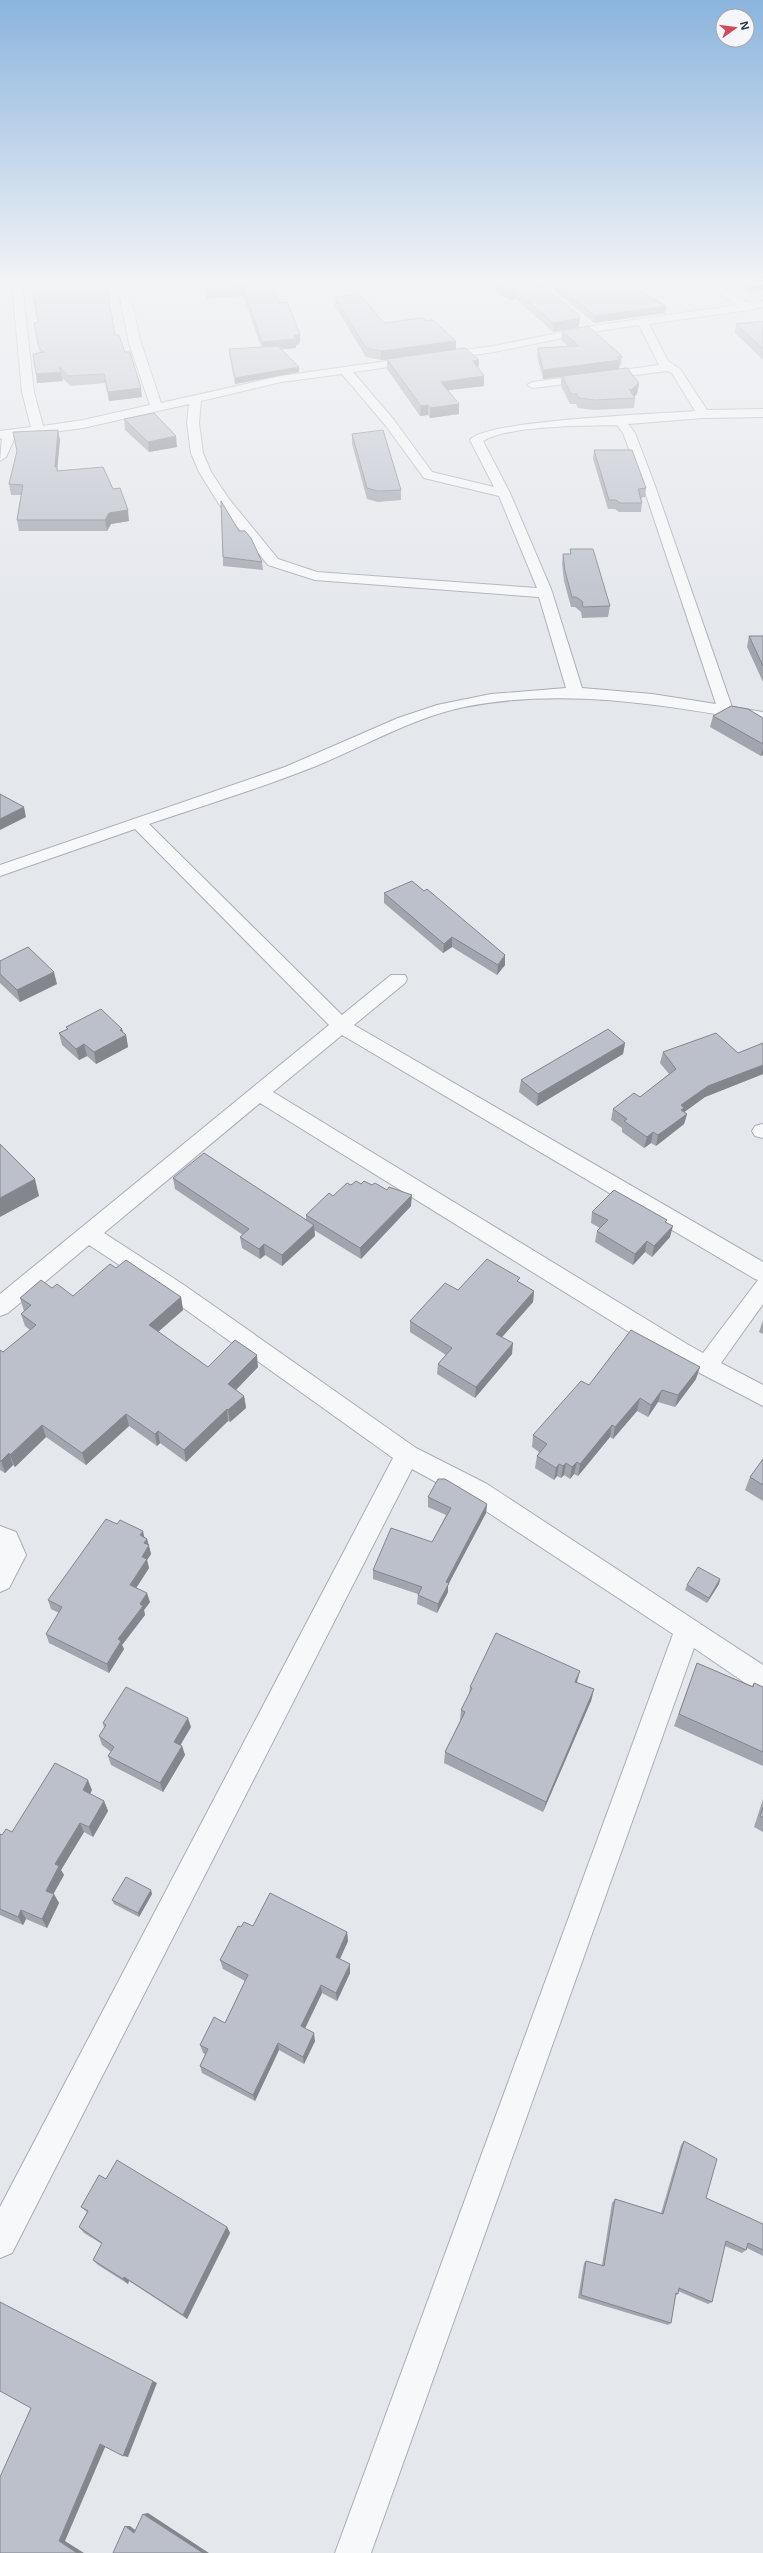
<svg xmlns="http://www.w3.org/2000/svg" width="763" height="2553" viewBox="0 0 763 2553" font-family="'Open Sans',sans-serif">
<rect width="100%" height="100%" fill="#e4e7ec"/>
<g fill="none" stroke-linecap="round" stroke-linejoin="round">
<g stroke="#a9aeb7" stroke-width="2">
<path id="minor" d="M12,283H22L34,392L43,426L83,420L150,405L129,343L117,283H127L141,343L161,403L281,376L494,346L592,326L737,305L714,291L713,283H723V288L749,303L763,301V307L749,310L649,324L668,361L680,369L707,410L763,409V417L703,418L628,424L635,433L654,483L732,707L763,712V722C664,705 565,687 464,707C412,718 365,746 316,766C261,788 205,805 149,824L342,1015L391,975H405L407,979L405,983L354,1025L763,1262V1304L721,1363L763,1385V1406L671,1358L260,1103L104,1233L184,1285L416,1448L487,1484L763,1665V1693L754,1689L694,1648L371,2553H335L673,1634L469,1500L412,1469L12,2253L0,2258V2207L393,1458L168,1297L89,1245L8,1313L0,1316V1294L329,1025L135,829L0,876V865L285,767L398,718L437,705L491,694L566,688L539,597L315,580L268,565L219,504L199,472L191,453L187,423L189,404L83,428L15,437L6,457L0,461L2,438L0,439V431L31,427L22,392ZM639,325L659,365L533,382L527,385L533,388L667,371L672,373L695,411C662,414 484,420 470,440L494,487L432,472L394,420L353,372L494,352L592,332ZM342,374L386,426L424,478L499,496L537,588L317,572L278,559L229,499L211,472L203,453L199,423L201,401L281,382ZM617,425L623,433L642,483L716,704L652,694L582,688L551,589L510,493L483,441C510,425 584,426 617,425ZM342,1035L755,1279L758,1280L703,1353L687,1344L273,1092Z
M762,1124H763V1138L755,1136L752,1131L755,1126Z
M0,1526L16,1532L26,1555L9,1588L0,1592Z"/>
</g>
<use href="#minor" fill="#f7f8fa" fill-rule="evenodd"/>
</g>
<path fill="#a1a5ae" d="M203,283H272L279,303L300,343L296,345V348L281,349L299,372L235,384L229,354V349L261,347L243,296L206,299Z
M487,283H537L580,316L579,327L553,332L516,299L510,300L501,295Z
M737,283H763V290L749,292Z
M556,284L666,306L665,313L594,323L555,291Z
M335,297L384,323L456,349L479,360L478,368L484,376V386L448,390L459,414L430,418L428,415L420,416L387,369V360H381L366,357L335,306Z
M763,321V360L735,333L736,324Z
M36,331L115,335L142,397L109,401L105,383L71,386L62,378L63,381L37,383L40,353Z
M562,331L622,356L621,365L619,366V369L639,383L637,394L634,397L635,398L634,408L594,410L578,408L576,404H570L561,386V377L543,379L537,357L538,348L568,346L561,340Z
M124,419L177,447L149,452L125,430Z
M13,432L60,440L57,467L58,471L113,489L129,521L111,524L107,531H19L17,520L21,495H11L9,484L17,452Z
M352,434L401,490V500L378,502L367,499L352,444Z
M594,450L646,488L645,497L641,498L642,503L641,512H619L615,509H608L593,459Z
M239,531L262,562L263,570L223,566V557Z
M570,549L610,606L608,617L582,618L581,612L575,607H571L564,581L562,564L563,554H570Z
M749,636H763V682L747,647Z
M713,716L763,718V755L761,756L710,727Z
M424,891L505,955V965L497,975L452,947L443,953L384,903V893Z
M0,961L57,984L20,1002L0,983Z
M66,1027L122,1029L123,1032L126,1035L128,1047L96,1064L87,1056L79,1060L62,1045L59,1033L67,1029Z
M625,1043L623,1054L537,1106L519,1092L521,1080Z
M763,1043V1074L705,1097L684,1112L687,1114L684,1124L656,1146L651,1143L644,1148L622,1132V1128L611,1120L613,1109L640,1097L669,1074L660,1063L663,1052L738,1053Z
M173,1178L306,1220V1215L333,1196L351,1185L361,1184L372,1185L411,1206L361,1259L314,1230L315,1236L282,1266L265,1255L260,1259L242,1248L240,1237L243,1235L175,1189Z
M592,1212L670,1237L652,1257L645,1252L633,1265L595,1242L597,1231L600,1228L591,1223Z
M116,1268L181,1297L183,1310L158,1332L208,1367H258L236,1390L244,1396L246,1408L230,1422L228,1421L186,1462L160,1443L157,1446L129,1426L86,1465L46,1437L15,1467L13,1465L5,1473L0,1470V1350L3,1352L30,1330L25,1326L21,1314L24,1311L20,1298L52,1288L73,1296Z
M519,1282L534,1291L533,1302L502,1337L512,1354L475,1398L437,1374L438,1364L446,1355L410,1332V1321L458,1290Z
M763,1320V1334L759,1332Z
M696,1379L675,1407L658,1402L648,1417L637,1411L613,1439L610,1437L578,1476L574,1474L570,1479L564,1475L561,1478L557,1476L554,1480L535,1468L537,1456L539,1452L532,1447L533,1435L589,1385Z
M763,1459V1501L745,1490L750,1477Z
M428,1497L487,1504L486,1513L448,1585V1592L437,1613L417,1604L418,1594L373,1579V1570L432,1542L446,1515L428,1507Z
M144,1537L147,1539L151,1554L147,1560L149,1568L136,1588L150,1602L144,1610L145,1615L122,1645L124,1649L109,1673L49,1643L46,1634L59,1613L51,1609L48,1600Z
M720,1579L719,1584L707,1603L685,1590L687,1585Z
M697,1663L752,1686L754,1683L763,1687V1766L674,1726Z
M577,1682L594,1689L591,1701L543,1812L444,1763L445,1752L460,1721L461,1710L469,1694L470,1687Z
M103,1723L191,1727L180,1745L182,1746L185,1755L163,1792L111,1765L108,1756L111,1752L102,1745L99,1736L104,1728Z
M92,1790L90,1794L104,1801L108,1811L93,1837L84,1832L61,1870L64,1875L53,1894L59,1903L47,1928L26,1919L23,1925L0,1915V1834L2,1835L12,1832Z
M763,1799V1832L754,1827Z
M152,1894L139,1917L114,1904L112,1900Z
M253,1926L347,1932L348,1941L340,1959L350,1964V1973L337,2001L322,1993L305,2029L315,2041L304,2064L279,2050L255,2101L202,2073L200,2066L205,2054L203,2053L200,2045L225,2023L245,1981L223,1969L220,1960Z
M684,2141L706,2198L763,2224V2256L747,2248L746,2250L742,2253L725,2246L712,2302L708,2304L678,2291V2294L675,2296L671,2323L668,2325L578,2298L584,2263L586,2261L602,2265L612,2203L615,2199L661,2213L681,2145Z
M106,2179L227,2227L230,2233L187,2319L129,2281L128,2284L98,2265L93,2260L102,2244L84,2233L79,2227L87,2212L81,2207Z"/>
<path fill="#83868d" d="M756,283H763V290L749,292L750,284Z
M517,291L516,299L510,300L511,292Z
M666,306L665,313L594,323L595,316Z
M580,316L579,327L553,332V323Z
M300,334V343L296,345V348L262,351V342L294,336Z
M456,341V350L381,360V351Z
M479,360L478,370L473,361Z
M620,360L619,369L543,379V370Z
M299,367V372L235,384V378Z
M61,372L63,381L37,383L36,374Z
M484,376V386L441,391V382Z
M639,383L637,394L633,398H630L631,390Z
M141,388L142,397L109,401L108,392Z
M459,404V414L430,418V408Z
M428,405V415L420,416L421,406Z
M58,430L60,440L57,471V467L59,478L55,467Z
M176,436L177,447L149,452L148,442Z
M128,510L129,521L111,524L107,531L105,520L109,513Z
M763,748V755L761,756Z
M24,807L26,817L0,830V819Z
M452,937V947L443,953L444,944Z
M505,955V965L497,975L498,965Z
M54,972L57,984L20,1002L17,990Z
M122,1029L124,1036L126,1035L128,1047L96,1064L94,1052Z
M625,1043L623,1054L537,1106L538,1094Z
M84,1044L87,1056L79,1060L76,1049Z
M763,1065V1074L705,1097L683,1113L687,1114L684,1124L656,1146L658,1135L681,1105L708,1086Z
M653,1132L651,1143L644,1148L647,1137Z
M35,1179L39,1196L0,1217V1198Z
M412,1195L411,1206L361,1259L360,1248Z
M314,1225L315,1236L282,1266V1255Z
M673,1226L670,1237L652,1257L654,1246Z
M647,1241L645,1252L633,1265L635,1254Z
M264,1244L265,1255L260,1259L259,1249Z
M534,1291L533,1302L495,1345L496,1334Z
M181,1297L183,1310L151,1338L149,1325Z
M513,1343L512,1354L475,1398L476,1387Z
M257,1355L258,1367L230,1396L228,1384Z
M700,1367L696,1379L675,1407L678,1395Z
M662,1390L658,1402L648,1417L651,1405Z
M244,1396L246,1408L230,1422L228,1410Z
M640,1398L637,1411L613,1439L615,1427Z
M227,1409L228,1421L186,1462L184,1450Z
M126,1414L129,1426L86,1465L82,1453Z
M42,1425L46,1437L15,1467L10,1455Z
M612,1425L610,1437L578,1476L580,1464Z
M158,1431L160,1443L157,1446L155,1434Z
M9,1453L13,1465L5,1473L1,1461Z
M577,1462L574,1474L570,1479L572,1467Z
M566,1463L564,1475L561,1478L563,1466Z
M559,1464L557,1476L554,1480L556,1468Z
M487,1504L486,1513L448,1585V1592L437,1613L438,1604L446,1582Z
M143,1531L145,1540L140,1535Z
M147,1539L151,1554L147,1560L149,1568L133,1593L130,1585L142,1557L144,1543Z
M720,1579L719,1584L707,1603L709,1598Z
M147,1593L150,1602L144,1610L145,1615L122,1645L124,1649L109,1673L107,1664L118,1639Z
M580,1671L577,1682L573,1693L575,1682Z
M594,1689L591,1701L543,1812L546,1802Z
M188,1718L191,1727L177,1751L174,1742Z
M182,1746L185,1755L163,1792L160,1783Z
M88,1780L92,1790L87,1800L83,1790Z
M104,1801L108,1811L93,1837L89,1827Z
M80,1823L84,1832L61,1870L64,1875L50,1900L46,1891L55,1864Z
M151,1890L152,1894L139,1917L138,1913Z
M54,1894L59,1903L47,1928L42,1919Z
M21,1910L26,1919L23,1925L18,1917Z
M347,1932L348,1941L337,1965L336,1957Z
M350,1964V1973L337,2001L336,1993Z
M321,1985L322,1993L302,2034L301,2026Z
M314,2033L315,2041L304,2064L303,2057Z
M278,2043L279,2050L255,2101L253,2095Z
M227,2227L230,2233L187,2319L183,2315Z
M124,2277L129,2281L128,2284L123,2279Z
M153,2381L157,2383L128,2457L123,2456Z
M100,2444L106,2445L65,2541L84,2553H77L59,2541Z
M148,2513L209,2553H203L143,2514Z
M125,2526H130L139,2533H134Z"/>
<path fill="#bbc0ca" stroke="#83868d" d="M31,283H106L115,335H119L125,352H130L141,388L108,392L104,374L69,376L59,367L61,372L36,374L33,354L44,352L39,348L34,323L38,322Z
M204,283H272L279,303L287,302L300,334L294,336L295,339L262,342L243,287L205,290Z
M498,283H537L539,285H542L580,316V318L553,323L517,291L511,292Z
M628,283L666,306L595,316L556,284Z
M360,294L384,323L421,318L427,321L433,320L456,341L381,351L366,348L335,297Z
M763,321V349L736,324Z
M588,326L622,356L617,357L620,360L543,370L538,348L579,346L562,331Z
M278,346L299,367L235,378L229,349Z
M465,348L479,360L473,361L484,376L441,382L459,404L430,408L428,405L421,406L387,359Z
M627,368L639,383L631,390L629,389L635,398L595,400L579,398L577,394H571L562,376Z
M154,413L176,436L148,442L124,419Z
M58,430L55,467H57V471L103,467L113,489L120,488L128,510L109,513L105,520H17L23,485L9,484L17,451L13,432Z
M383,430L401,490L378,491L367,488L352,434Z
M594,450H632L646,488L638,489L642,503H620L616,500H609Z
M221,501L239,531H245L251,538L262,562L223,557Z
M570,549H593L610,606L583,607L582,601L576,597H572L565,571L563,554H571Z
M749,636H763V666Z
M731,706L748,709L763,718V744L713,716Z
M0,794L24,807L0,819Z
M412,881L424,891L427,889L505,955L498,965L452,937L444,944L384,893Z
M28,947L54,972L17,990L0,974V961Z
M101,1009L122,1029L120,1030L126,1035L94,1052L84,1044L76,1049L59,1033L68,1029L66,1027Z
M608,1029L625,1043L538,1094L521,1080Z
M716,1033L738,1053L763,1043V1065L708,1086L681,1105L684,1108L681,1110L687,1114L658,1135L653,1132L647,1137L624,1121L627,1119L613,1109L634,1093L640,1097L676,1069L663,1052Z
M0,1144L35,1179L0,1198Z
M204,1153L314,1225L282,1255L264,1244L259,1249L240,1237L249,1229L173,1178Z
M356,1181L361,1184L364,1181L372,1185L375,1183L387,1190L389,1187L412,1195L360,1248L306,1215L329,1193L333,1196L347,1183L351,1185Z
M614,1190L667,1220L665,1222L673,1226L654,1246L647,1241L635,1254L597,1231L608,1220L592,1212Z
M487,1259L520,1278L517,1281L534,1291L496,1334L513,1343L476,1387L438,1364L452,1348L410,1321L445,1283L458,1290Z
M126,1260L181,1297L149,1325L208,1367L235,1340L257,1355L228,1384L244,1396L228,1410L227,1409L184,1450L158,1431L155,1434L126,1414L82,1453L42,1425L10,1455L9,1453L1,1461H0V1350L3,1352L36,1325L21,1314L31,1305L20,1298L41,1280L52,1288L57,1284L73,1296L110,1264L116,1268Z
M631,1330L700,1367L678,1395L662,1390L651,1405L640,1398L615,1427L612,1425L580,1464L577,1462L572,1467L566,1463L563,1466L559,1464L556,1468L537,1456L547,1444L533,1435L581,1381L589,1385Z
M763,1459V1485L750,1477Z
M438,1479H445L487,1504L446,1582L449,1583L438,1604L418,1595L422,1587L373,1570L391,1528L432,1542L451,1508L428,1497Z
M106,1519L117,1524L120,1520L143,1531L140,1535L147,1539L144,1543L149,1545L142,1557L147,1559L130,1585L147,1593L140,1604L143,1606L118,1639L121,1641L107,1664L46,1634L62,1607L48,1600Z
M698,1567L720,1579L709,1598L687,1585Z
M496,1633L580,1671L575,1682L594,1689L546,1802L445,1752L465,1712L461,1710L472,1688L470,1687Z
M697,1663L753,1687L754,1683L763,1687V1752L679,1714Z
M126,1687L188,1718L174,1742L182,1746L160,1783L108,1756L114,1747L99,1736L106,1725L103,1723Z
M55,1763L88,1780L83,1790L104,1801L89,1827L80,1823L55,1864L59,1866L46,1891L54,1894L42,1919L21,1910L18,1917L0,1909V1834L2,1835L6,1829L12,1832Z
M763,1807V1818L760,1816Z
M126,1877L151,1890L138,1913L112,1900Z
M270,1893L347,1932L336,1957L350,1964L336,1993L321,1985L301,2026L314,2033L303,2057L278,2043L253,2095L200,2066L208,2049L200,2045L214,2017L225,2023L248,1975L220,1960L238,1926L241,1927L244,1922L253,1926Z
M684,2141L717,2159L706,2198L763,2224V2250L748,2243L746,2250L726,2241L712,2302L679,2288L678,2294L676,2293L671,2323L581,2295L586,2261L604,2266L615,2199L663,2214Z
M117,2160L227,2227L183,2315L124,2277L123,2279L93,2260L102,2243L79,2227L88,2211L81,2207L99,2175L106,2179Z
M0,2302L153,2381L123,2456L100,2444L59,2541L77,2553H0V2477L31,2408L0,2391Z
M143,2514L203,2553H113L125,2526L134,2533Z"/>
<linearGradient id="sky" x2="0" y2="1"><stop stop-color="#8bb4dd"/><stop offset="0.44" stop-color="#f3f4f6"/><stop offset="1" stop-color="#f3f4f6" stop-opacity="0"/></linearGradient>
<rect width="763" height="641" fill="url(#sky)"/>
<g transform="translate(735 28) rotate(76)"><circle r="19" fill="#f4f6f9" stroke="#a4a8b1"/>
<path d="M0-3L7 15L0 10L-7 15Z" fill="#d1495b"/>
<text y="-6" font-size="11" font-weight="bold" text-anchor="middle" fill="#2b3445">N</text>
</g>
</svg>
